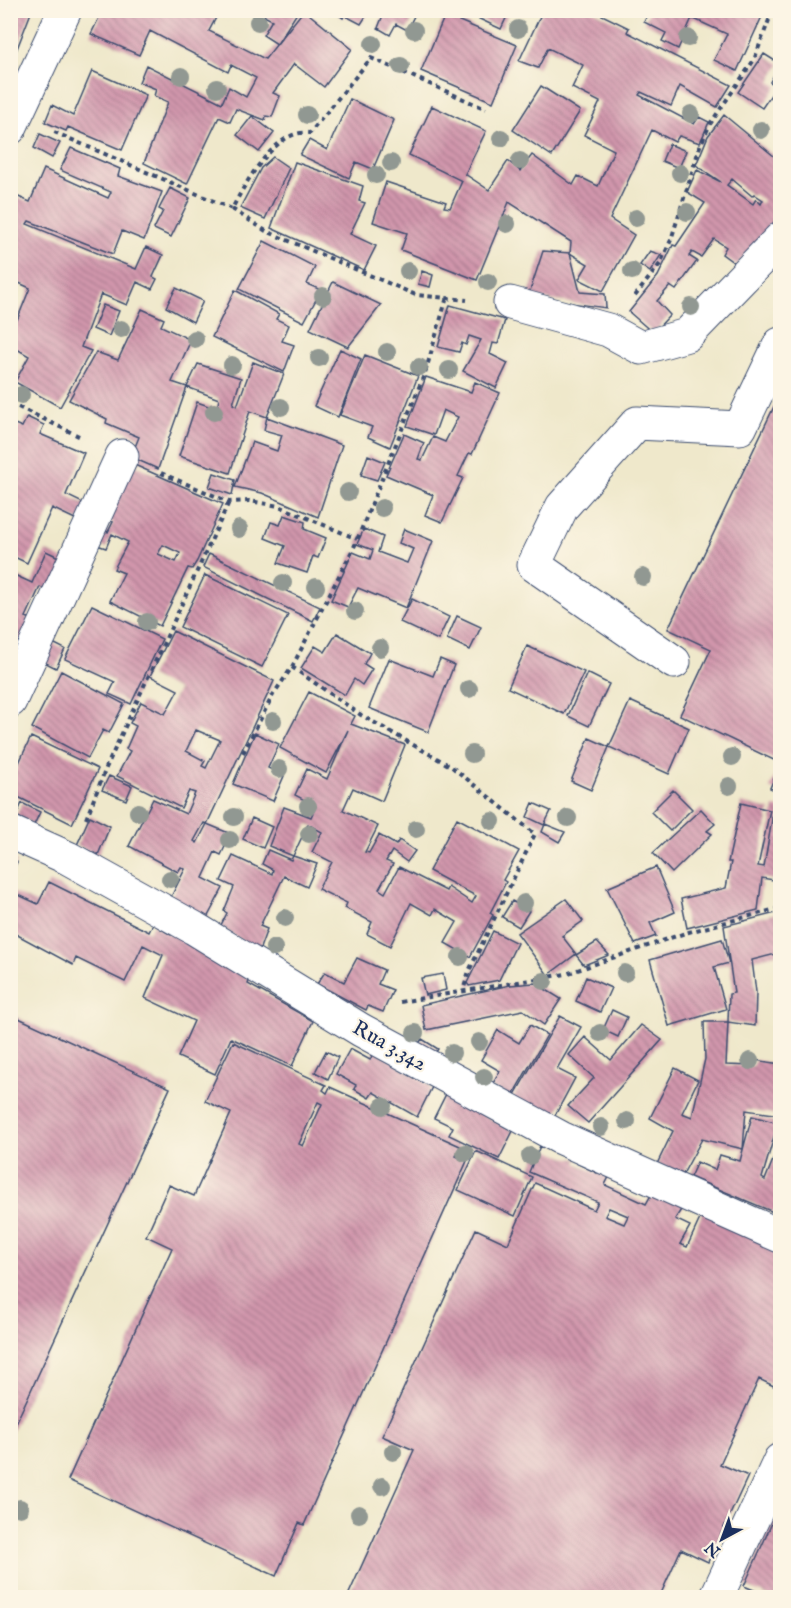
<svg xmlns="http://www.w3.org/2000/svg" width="791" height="1608" viewBox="0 0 791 1608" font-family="'IM FELL English',serif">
<defs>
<pattern id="building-back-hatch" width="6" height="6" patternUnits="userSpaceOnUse" patternTransform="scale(1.5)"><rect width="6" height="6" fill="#d196ac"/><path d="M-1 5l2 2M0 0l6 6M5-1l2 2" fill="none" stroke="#a97b8f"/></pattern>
</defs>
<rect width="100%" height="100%" fill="#fcf5e5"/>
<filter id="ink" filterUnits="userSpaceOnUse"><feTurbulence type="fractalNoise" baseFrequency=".0167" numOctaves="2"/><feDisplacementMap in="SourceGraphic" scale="12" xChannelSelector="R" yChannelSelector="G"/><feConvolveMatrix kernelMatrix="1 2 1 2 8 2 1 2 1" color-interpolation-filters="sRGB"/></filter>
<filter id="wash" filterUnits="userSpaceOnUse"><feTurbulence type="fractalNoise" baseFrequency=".008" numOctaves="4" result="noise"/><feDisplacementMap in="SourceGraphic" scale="24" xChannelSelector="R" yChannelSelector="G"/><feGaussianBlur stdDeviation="1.35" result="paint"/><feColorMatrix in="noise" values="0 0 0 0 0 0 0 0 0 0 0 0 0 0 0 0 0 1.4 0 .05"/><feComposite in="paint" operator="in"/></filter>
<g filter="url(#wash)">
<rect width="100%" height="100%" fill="#efe8cb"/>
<g id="blocks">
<path fill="url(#building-back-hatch)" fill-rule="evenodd" d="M10,10H32L11,64H10Z
M103,10H220L209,31L265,59L277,44L263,35L272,20L264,16L268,10H299L277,44L304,10L352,49L324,87L294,64L273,93L280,96L272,117L266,116L265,120L236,109L230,122L219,117L187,184L144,163L168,102L154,96L156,89L139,82L146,65L222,103L229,87L246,97L256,78L231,65L228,72L150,31L139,55L91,34Z
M332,10H370L361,24L344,15L343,18Z
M385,10H417L407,30L396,24L390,35L378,28Z
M473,10H494L507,16L501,29L471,15Z
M543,10H592L629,28L627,32L731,85L717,107L680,86L671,106L641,92L639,95L694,124L699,117L709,122L700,143L679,136L675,142L652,130L610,219L634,235L603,291L579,279L588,264L570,253L580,292L605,294L606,308L528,297L543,251L570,253L571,242L509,202L477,280L401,250L407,233L373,222L386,182L446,202L444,207L450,208L462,181L409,155L432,106L486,131L465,174L489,190L508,161L520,171L532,155L573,185L578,176L598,186L614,150L584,135L600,102L572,88L583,65L548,48L538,68L519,61Z
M650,10H761L764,12L737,71L714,60L727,34L692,18L678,49L662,41L666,33L644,22Z
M445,15L517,45L493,102L421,71Z
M764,54L780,64L770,82L777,86L762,108L738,92Z
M92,71L146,95L122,150L68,127L66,131L45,122L52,105L73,116Z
M541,86L580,111L552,156L513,130Z
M350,99L394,120L373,169L356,162L349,178L300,155L309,140L327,150Z
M724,115L780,161V215L737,265L722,254L726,247L714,239L701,257L692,252L689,256L697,261L676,290L670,286L657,301L670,315L653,333L629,312L658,276L673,245L676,246L705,203L687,192L697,170L721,182L696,165L708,136ZM732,179L752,196L754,194L763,200L761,204L756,199L753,204L727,185Z
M252,116L274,133L259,152L237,135Z
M40,134L60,143L52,158L34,148Z
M669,144L686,151L679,168L662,161Z
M71,148L120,169L118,176L162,192L144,240L122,231L113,254L29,221L27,224L136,269L146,247L163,255L153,277L157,279L152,289L137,282L127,305L101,294L81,347L91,351L60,407L15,382L29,356L10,345V318L17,320L30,288L10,279V266L18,247L10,244V202L14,195L30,202L44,169L108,198L111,192L60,170Z
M273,157L289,168L265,219L240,208L261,168Z
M295,162L363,186L359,201L365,203L350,234L376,246L364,270L271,228Z
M170,188L190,198L171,237L154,229L163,211L159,209Z
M264,241L315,267L307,284L321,290L304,322L239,289Z
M650,251L661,255L650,272L640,265Z
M422,271L433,275L430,287L418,284Z
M333,282L381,305L348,347L310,329Z
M176,288L203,301L193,322L166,307Z
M235,290L279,314L276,319L289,325L282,341L294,345L284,372L212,337Z
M103,305L119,311L109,336L93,329Z
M450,305L505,320L498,344L493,343L490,354L508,363L496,388L463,371L481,340L469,336L466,345L462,343L459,352L438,347Z
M142,309L164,319L161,326L191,340L172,382L187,387L158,469L131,457L139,437L106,423L107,419L69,400L96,352L118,360Z
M340,349L361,359L338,417L314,406Z
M365,355L418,376L390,447L368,437L372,427L340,415Z
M253,362L284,374L267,417L342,445L318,517L262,493L235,487L252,442L277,451L282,435L264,430L267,417L250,411L230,473L179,456L197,402L217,409L219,399L187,387L198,364L241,378L233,404L237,406Z
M426,377L471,392L475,382L500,393L472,454L469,453L458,476L463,478L442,522L425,515L433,495L386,475L404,434L424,443L418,459L422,460L433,437L445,442L458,417L443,410L434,435L407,426Z
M780,394V763L680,715L711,649L668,629Z
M27,417L44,425L40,434L84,453L66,495L87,505L79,521L52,508L27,563L10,555V422L22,427Z
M368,455L385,462L377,480L361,475Z
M130,463L223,504L197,561L192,569L188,568L160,626L110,601L124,573L114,569L128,542L112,534L106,548L94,544L101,529L108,532L113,522L105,519ZM163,545L180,553L176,562L158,554Z
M214,473L235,480L232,495L209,487Z
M284,515L305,522L304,529L326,538L318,558L313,556L307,573L278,563L285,546L265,538L271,522L280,525Z
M364,529L383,537L378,552L407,563L413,549L399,543L404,529L433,541L406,608L358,588L348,607L331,600L353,552L370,559L373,550L357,544Z
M46,551L69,562L53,592L40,587L26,617L39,622L27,646L10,637V573L32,583Z
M209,554L320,607L313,621L203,567Z
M205,575L288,615L262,667L180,627Z
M412,599L449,617L438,640L400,622Z
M92,605L162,639L131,704L109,694L115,682L65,659Z
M457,616L481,627L470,650L447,639Z
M173,631L274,681L207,824L204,823L194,841L197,843L207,824L231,834L221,855L215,852L203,878L223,888L207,918L170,899L185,869L181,867L178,872L129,846L153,799L186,814L195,793L189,791L181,808L117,776L130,751L126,749L136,726L130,723L141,702L165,714L178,690L150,676ZM196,730L220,740L206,768L202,766L205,761L186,751Z
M337,633L370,653L364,664L372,669L362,685L354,679L345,695L301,668L315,646L325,652Z
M49,641L65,649L56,668L40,660Z
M527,646L584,672L564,714L508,688Z
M389,659L433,676L440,659L454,665L428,732L369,708Z
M61,671L124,704L109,733L103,730L88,758L32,728Z
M587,673L609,684L589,726L568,716Z
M309,692L355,716L351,724L405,745L382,801L353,788L343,810L378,826L365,852L369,853L379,835L396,845L399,840L415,851L407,862L392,851L386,861L393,864L379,889L385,893L399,867L446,891L448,887L472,903L476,896L429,871L457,818L519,851L503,880L506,882L490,913L493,915L470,957L445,943L457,922L435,909L432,915L411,903L390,946L367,934L372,922L345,908L347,903L318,889L332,862L312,852L322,832L308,824L293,856L269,846L284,807L311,817L316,806L295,795L307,769L327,779L348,730L326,773L280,748Z
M630,701L689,728L669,774L609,747Z
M255,733L279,744L268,768L284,776L273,801L233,784Z
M31,737L98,769L72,824L10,793V782Z
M589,738L609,747L591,790L571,781Z
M780,765V793L770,788Z
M109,776L132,786L126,800L102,790Z
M673,790L692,809L670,831L651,812Z
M22,803L40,812L34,825L16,816Z
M533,803L551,811L544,825L527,817Z
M741,803L770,810L758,866L764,867L774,807L780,808V881L762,878L758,910L687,928L681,899L726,888L731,862H728Z
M701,809L715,824L707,831L712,834L672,873L653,853Z
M90,816L110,826L98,855L77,845Z
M252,818L272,827L263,848L243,839Z
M545,824L565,832L559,842L542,832Z
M268,850L291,860L293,856L317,864L307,887L284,876L260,926L267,929L259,951L220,927L227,913L224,911L234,887L221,881L233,856L272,874L273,870L262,864Z
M10,859L17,862L10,875Z
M656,867L675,912L650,923L656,936L635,944L607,888Z
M49,882L149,932L153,924L171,935L173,932L250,979L248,984L313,1021L292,1066L231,1038L215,1074L178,1057L194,1021L145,998L163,955L143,945L125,982L76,958L73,965L10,931V891L38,904Z
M566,899L583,921L562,936L576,954L548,975L517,933Z
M512,901L529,911L519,927L502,917Z
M780,912V953L752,960L756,992L755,1026L728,1022L726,1065L753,1066L755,1060L780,1064V1115L746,1110L743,1149L702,1139L683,1174L657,1164L673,1131L650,1118L675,1068L698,1080L682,1113L692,1117L705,1059L704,1022H728L729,994L734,993L724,926Z
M493,931L517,943L499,980L469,986L467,983Z
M722,939L729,963L714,967L726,1009L669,1026L650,960Z
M597,942L609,955L584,965L576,955Z
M357,958L384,970L378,984L393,990L383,1012L368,1006L366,1010L317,984L325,972L344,982Z
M443,974L446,990L425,995L421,978Z
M586,977L611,988L600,1012L576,1001Z
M535,983L561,999L544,1025L523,1010L426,1030L421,1005L510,985Z
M612,1010L627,1017L618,1037L603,1030Z
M10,1014L170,1088L10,1436Z
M560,1016L581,1027L557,1069L575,1078L553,1119L512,1100Z
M530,1025L547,1035L511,1098L491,1087L500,1071L481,1060L498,1030L519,1043Z
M641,1025L662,1040L588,1123L568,1106L594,1078L569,1055L585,1037L611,1060Z
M422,1039L438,1049L431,1059L415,1049Z
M233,1042L326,1085L323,1090L327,1093L330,1087L460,1146L456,1156L467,1161L304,1525L299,1523L276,1576L68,1480L172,1248L146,1236L169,1185L194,1196L231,1113L205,1101ZM318,1102L322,1104L303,1146L299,1144Z
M350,1049L370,1060L375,1049L432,1087L417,1117L373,1092L369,1098L354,1089L356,1085L336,1074Z
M326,1051L338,1057L328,1079L315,1072Z
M446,1094L513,1131L499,1159L449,1135L453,1127L434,1118Z
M752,1116L778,1123L762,1178L765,1180L773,1160L780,1163V1208L778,1214L690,1177L697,1162L715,1170L720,1155L740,1161Z
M540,1146L564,1157L578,1159L576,1163L597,1173L602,1165L613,1169L605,1185L646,1204L655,1188L686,1202L675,1219L690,1226L680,1244L687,1247L704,1210L780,1251L777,1259L780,1260V1389L759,1379L720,1464L748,1476L708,1562L681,1549L659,1598H347L414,1450L382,1436L476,1229L508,1244L535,1183L594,1210L598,1202L529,1172ZM609,1208L628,1216L624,1224L605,1216Z
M476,1151L532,1177L515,1216L458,1190Z
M780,1505V1598H773L744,1586Z"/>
</g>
</g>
<g filter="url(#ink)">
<use href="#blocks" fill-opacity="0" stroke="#3b4b6e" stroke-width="1.5"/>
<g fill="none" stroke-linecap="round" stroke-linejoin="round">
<g stroke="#3b4b6e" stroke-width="35">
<path id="minor" d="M10,128L65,10
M510,303L608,330L641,348L687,335L780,239
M674,662L534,565L562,507L637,423L740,428L780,344
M10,701L122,456
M10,832L68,858L194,928L361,1030L561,1138L780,1236
M716,1598L780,1460"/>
</g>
<path stroke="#3b4b6e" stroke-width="4" stroke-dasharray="4.5 4.5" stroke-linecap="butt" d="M54,132L232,209C245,183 277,127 310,133L371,58L486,109
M232,209L266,231L416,295L467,300
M635,296L660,264L671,240L700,146L710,124L754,60L769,20L777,10
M10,403L83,438
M161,473L229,502L249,501L279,506L357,539
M292,667L355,545L426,370L447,297
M243,753L273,695L292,667L361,715L452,767L535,834L469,971L463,991
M86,819L106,768L229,502
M400,1002L566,974L685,933L780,908"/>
<use href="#minor" stroke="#fff" stroke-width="33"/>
</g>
<g fill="#919892">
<circle cx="258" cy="22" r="9"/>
<circle cx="518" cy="29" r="9"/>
<circle cx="414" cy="30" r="9"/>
<circle cx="688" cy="38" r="9"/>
<circle cx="373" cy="44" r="9"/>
<circle cx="401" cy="66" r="9"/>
<circle cx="181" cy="76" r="9"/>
<circle cx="217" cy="88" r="9"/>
<circle cx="691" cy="114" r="9"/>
<circle cx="307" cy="115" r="9"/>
<circle cx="761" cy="130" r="9"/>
<circle cx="501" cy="138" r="9"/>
<circle cx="520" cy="161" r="9"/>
<circle cx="391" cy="163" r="9"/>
<circle cx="680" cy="173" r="9"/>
<circle cx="376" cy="175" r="9"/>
<circle cx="687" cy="212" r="9"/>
<circle cx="636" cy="218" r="9"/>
<circle cx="507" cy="224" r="9"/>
<circle cx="408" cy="271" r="9"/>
<circle cx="632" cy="271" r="9"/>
<circle cx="488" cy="282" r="9"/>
<circle cx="323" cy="296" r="9"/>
<circle cx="691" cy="307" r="9"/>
<circle cx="121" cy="329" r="9"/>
<circle cx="195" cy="339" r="9"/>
<circle cx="387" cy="352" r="9"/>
<circle cx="319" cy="358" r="9"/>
<circle cx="232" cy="365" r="9"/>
<circle cx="419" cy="367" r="9"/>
<circle cx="449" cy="370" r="9"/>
<circle cx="21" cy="395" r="9"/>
<circle cx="281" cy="407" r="9"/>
<circle cx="214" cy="412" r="9"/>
<circle cx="348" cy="492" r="9"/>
<circle cx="382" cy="508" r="9"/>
<circle cx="239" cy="529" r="9"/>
<circle cx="643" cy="577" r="9"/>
<circle cx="283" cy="583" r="9"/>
<circle cx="316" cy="587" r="9"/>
<circle cx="355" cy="611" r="9"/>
<circle cx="147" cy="622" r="9"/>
<circle cx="380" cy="648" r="9"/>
<circle cx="469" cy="689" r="9"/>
<circle cx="273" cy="721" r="9"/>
<circle cx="472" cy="754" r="9"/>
<circle cx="732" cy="757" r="9"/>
<circle cx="279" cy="769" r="9"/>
<circle cx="729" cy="786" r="9"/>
<circle cx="308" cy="806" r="9"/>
<circle cx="138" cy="812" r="9"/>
<circle cx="234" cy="817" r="9"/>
<circle cx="568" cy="818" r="9"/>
<circle cx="492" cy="821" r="9"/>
<circle cx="416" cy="829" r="9"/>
<circle cx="309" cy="834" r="9"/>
<circle cx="230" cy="840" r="9"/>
<circle cx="170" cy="879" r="9"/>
<circle cx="524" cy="903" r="9"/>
<circle cx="285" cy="918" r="9"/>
<circle cx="274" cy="948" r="9"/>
<circle cx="460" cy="957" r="9"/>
<circle cx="625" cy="973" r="9"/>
<circle cx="544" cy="981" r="9"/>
<circle cx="415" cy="1033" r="9"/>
<circle cx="600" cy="1033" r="9"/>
<circle cx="479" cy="1042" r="9"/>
<circle cx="452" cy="1053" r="9"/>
<circle cx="750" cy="1061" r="9"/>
<circle cx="484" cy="1077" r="9"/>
<circle cx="383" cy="1106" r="9"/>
<circle cx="627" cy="1121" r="9"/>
<circle cx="601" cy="1127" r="9"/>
<circle cx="465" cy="1153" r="9"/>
<circle cx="530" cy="1156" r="9"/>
<circle cx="393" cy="1452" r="9"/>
<circle cx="382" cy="1486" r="9"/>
<circle cx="20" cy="1508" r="9"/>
<circle cx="359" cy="1514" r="9"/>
</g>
</g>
<g text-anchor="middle" stroke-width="4.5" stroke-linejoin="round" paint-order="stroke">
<g font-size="21" fill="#1b2f5e" stroke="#fcf5e5">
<text transform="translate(390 1045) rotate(29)" y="7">Rua 3.342</text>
</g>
</g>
<rect width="791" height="1608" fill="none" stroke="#fcf5e5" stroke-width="36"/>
<g transform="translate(722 1539) rotate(221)" stroke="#fcf5e5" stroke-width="4.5" paint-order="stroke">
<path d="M0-4.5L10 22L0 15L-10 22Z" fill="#1b2f5e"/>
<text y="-9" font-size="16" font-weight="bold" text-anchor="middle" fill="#1b2f5e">N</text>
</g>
</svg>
